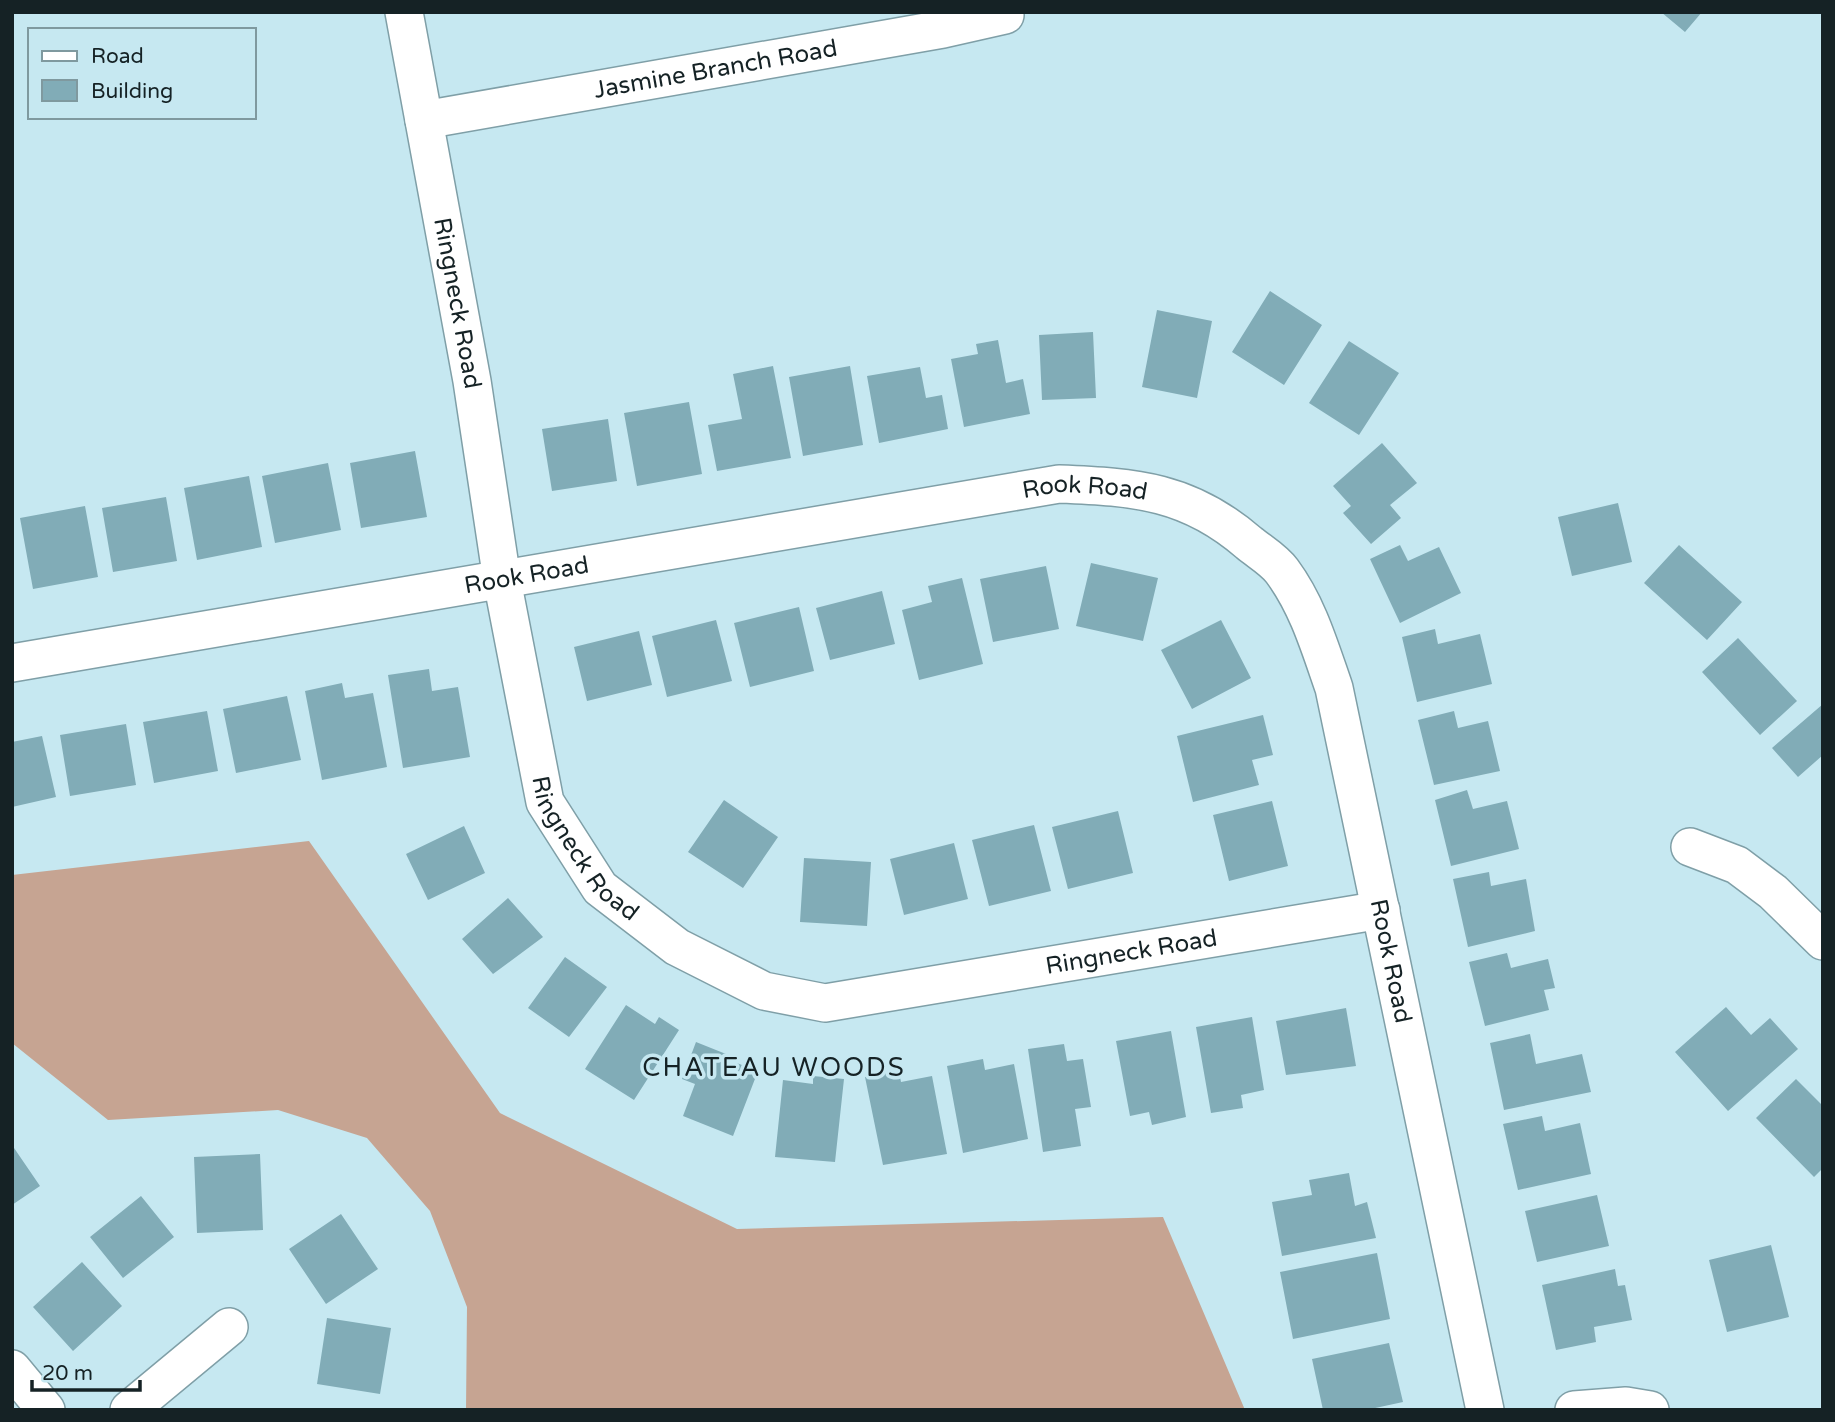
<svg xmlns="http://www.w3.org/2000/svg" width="1835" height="1422" viewBox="0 0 1835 1422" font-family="'Varela Round',sans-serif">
<rect width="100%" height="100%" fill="#c6e8f1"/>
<path fill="#c6a492" d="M309,841L500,1113L737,1229L1163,1217L1245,1410H466L467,1307L430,1211L367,1138L278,1110L108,1120L12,1043V875Z"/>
<path fill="#81acb7" d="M1661,12H1702L1685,32Z
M1270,291L1322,325L1284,385L1232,352Z
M1157,310L1212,321L1197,398L1142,387Z
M1093,332L1096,398L1042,400L1039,335Z
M998,340L1006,383L1023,379L1030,414L964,427L951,359L978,354L976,344Z
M1349,341L1399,373L1359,435L1309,403Z
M773,366L791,458L717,471L708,425L742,419L733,374Z
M850,366L863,445L803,456L789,377Z
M920,367L926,398L942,395L948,429L879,443L867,376Z
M689,402L702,474L637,486L624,413Z
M608,419L617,481L552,491L542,429Z
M1382,443L1417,483L1390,505L1401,518L1371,544L1343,513L1351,506L1333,486Z
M415,451L427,517L361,528L350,463Z
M328,463L341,530L275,543L262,476Z
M249,476L262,547L197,560L184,488Z
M166,497L177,561L113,572L102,508Z
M1618,503L1632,562L1572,576L1558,517Z
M85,506L98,577L33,589L20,518Z
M1400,545L1408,561L1439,547L1461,593L1400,623L1370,559Z
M1679,545L1742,602L1707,640L1644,583Z
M1091,563L1158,578L1143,641L1076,626Z
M1046,566L1059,629L993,642L980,579Z
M962,578L983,664L919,680L902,610L932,602L928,586Z
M882,591L895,644L830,660L816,608Z
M799,607L814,671L750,687L734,623Z
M716,620L732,681L667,697L652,636Z
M1221,620L1251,678L1192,709L1161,650Z
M1435,629L1438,644L1480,634L1492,684L1417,702L1402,637Z
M639,631L652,685L587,701L574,647Z
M1738,638L1797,701L1760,735L1702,672Z
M429,669L432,691L458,687L470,757L403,768L388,675Z
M342,683L345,698L373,693L387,767L322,780L305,691Z
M287,696L301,760L236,773L223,709Z
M1823,704V755L1798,777L1772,748Z
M207,711L218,771L154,783L143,722Z
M1454,711L1458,728L1488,721L1500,771L1434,785L1418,720Z
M1263,715L1273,755L1252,760L1259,785L1193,802L1177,736Z
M126,724L136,785L70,796L60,735Z
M42,736L56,797L12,807V742Z
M1467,790L1473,809L1507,801L1519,849L1451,866L1435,800Z
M724,800L778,837L743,888L688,852Z
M1272,801L1288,866L1229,881L1213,815Z
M1118,811L1133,873L1068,889L1052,827Z
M1034,825L1051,891L989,906L972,840Z
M464,826L485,873L428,900L406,854Z
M954,843L968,899L904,915L890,859Z
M804,858L871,862L867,926L800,922Z
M1489,872L1491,886L1526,879L1535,931L1468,947L1453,879Z
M508,898L543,937L493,974L462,939Z
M1507,953L1511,968L1548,959L1555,988L1544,990L1549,1010L1485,1026L1469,962Z
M565,957L607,987L569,1037L528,1008Z
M626,1005L655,1024L659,1017L679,1030L634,1100L585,1069Z
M1726,1007L1751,1035L1770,1018L1798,1049L1728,1111L1675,1052Z
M1346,1008L1356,1066L1286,1075L1276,1021Z
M1252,1017L1264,1090L1241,1095L1243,1108L1211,1113L1196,1027Z
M1171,1031L1186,1117L1152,1125L1149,1112L1130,1116L1116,1041Z
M1530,1034L1536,1064L1582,1054L1591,1092L1504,1110L1490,1043Z
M696,1042L736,1058L734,1062L758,1071L733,1136L683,1116L695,1084L682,1079Z
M1064,1044L1067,1061L1083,1059L1091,1107L1075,1109L1081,1146L1043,1152L1028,1049Z
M983,1059L985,1070L1014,1064L1028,1139L963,1153L947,1066Z
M899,1071L901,1082L932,1076L947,1154L883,1165L865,1077Z
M813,1076L844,1079L835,1162L775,1157L783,1080L813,1084Z
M1796,1079L1823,1106V1168L1814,1177L1756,1118Z
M1542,1116L1545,1131L1580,1123L1591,1174L1518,1190L1503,1124Z
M12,1145L40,1186L12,1205Z
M260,1154L263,1230L197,1233L194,1157Z
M1349,1173L1355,1206L1367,1202L1376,1238L1282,1256L1272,1202L1312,1195L1309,1180Z
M1597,1195L1609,1246L1537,1262L1525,1211Z
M141,1196L174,1237L123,1278L90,1237Z
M341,1214L378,1269L326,1304L289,1249Z
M1771,1245L1789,1317L1727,1332L1709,1260Z
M1377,1253L1390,1319L1293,1339L1280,1272Z
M82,1262L122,1306L73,1351L33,1307Z
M1615,1269L1618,1286L1625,1285L1632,1320L1594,1327L1596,1342L1556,1350L1542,1285Z
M327,1318L391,1328L380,1394L317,1384Z
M1389,1343L1403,1402L1366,1410H1323L1312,1359Z"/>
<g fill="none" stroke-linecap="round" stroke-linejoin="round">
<g stroke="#7f9fa7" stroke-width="40">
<g id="minor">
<path id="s1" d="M404,12L472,381L502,580L545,802L600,888L677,947L764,991L825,1003L1381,910"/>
<path id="s2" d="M424,120L943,29L1005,15"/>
<path id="s3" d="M12,663L1059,484C1136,487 1189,491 1249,543C1260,552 1274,560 1282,571C1308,606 1320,648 1334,688L1485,1410"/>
<path d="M1690,847L1737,865L1773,892L1823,941"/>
<path d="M12,1369L46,1410"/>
<path d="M129,1410L229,1327"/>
<path d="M1574,1410L1626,1406L1650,1410"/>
</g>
</g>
<use href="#minor" stroke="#fff" stroke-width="37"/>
</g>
<g text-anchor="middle" stroke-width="7" stroke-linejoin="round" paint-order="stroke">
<g font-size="24" fill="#152225" stroke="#c6e8f1">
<text dy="8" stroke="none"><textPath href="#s2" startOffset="296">Jasmine Branch Road</textPath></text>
<text dy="8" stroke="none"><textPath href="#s1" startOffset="296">Ringneck Road</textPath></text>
<text dy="8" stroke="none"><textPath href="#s3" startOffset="1088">Rook Road</textPath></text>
<text dy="8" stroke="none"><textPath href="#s3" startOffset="522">Rook Road</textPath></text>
<text dy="8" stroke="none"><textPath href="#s1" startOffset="863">Ringneck Road</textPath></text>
<text dy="8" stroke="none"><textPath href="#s1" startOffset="1472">Ringneck Road</textPath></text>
<text dy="8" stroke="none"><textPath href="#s3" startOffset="1717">Rook Road</textPath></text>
</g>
<g font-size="26" letter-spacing="2" fill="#152225" stroke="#c6e8f1">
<text x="774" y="1076">CHATEAU WOODS</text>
</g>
</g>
<rect width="1835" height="1422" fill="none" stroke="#152225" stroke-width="28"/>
<rect x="28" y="28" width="228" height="91" fill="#c6e8f1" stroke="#7f999f" stroke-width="2"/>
<rect x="42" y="51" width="35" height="10" fill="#ffffff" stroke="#7f999f" stroke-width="2"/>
<text x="91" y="63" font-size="21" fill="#152225">Road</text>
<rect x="42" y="80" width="35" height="21" fill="#81acb7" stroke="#7f999f" stroke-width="2"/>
<text x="91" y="98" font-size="21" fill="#152225">Building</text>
<path d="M32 1380v10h108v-10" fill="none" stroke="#152225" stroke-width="3.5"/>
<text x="42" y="1380" font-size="21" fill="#152225" stroke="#c6e8f1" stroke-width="5" paint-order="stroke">20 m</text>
</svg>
